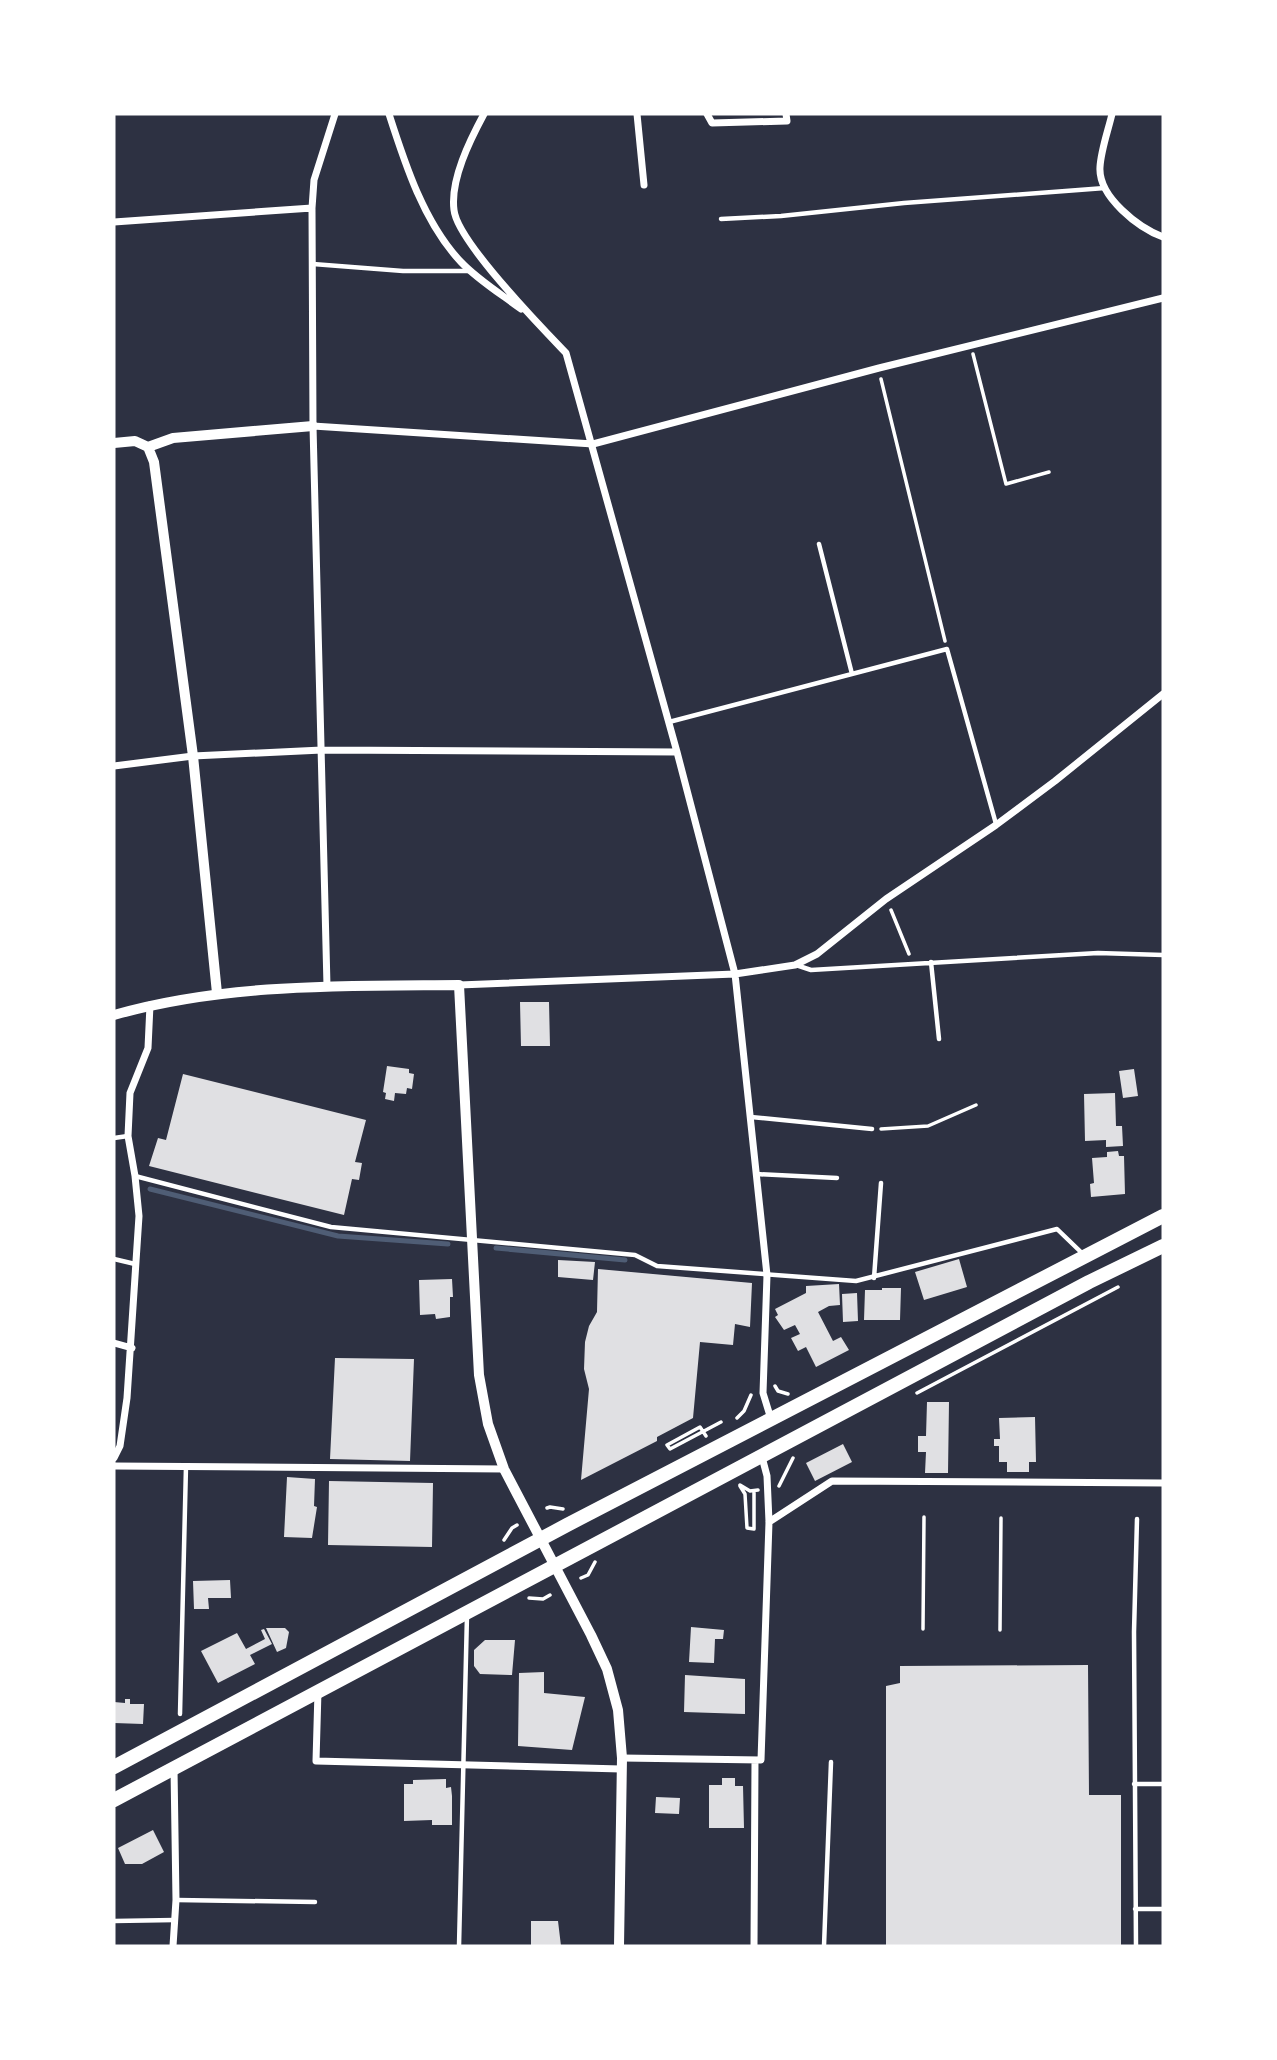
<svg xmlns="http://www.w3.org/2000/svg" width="1277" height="2060" viewBox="0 0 1277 2060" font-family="'Work Sans',sans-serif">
<rect width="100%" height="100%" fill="#2d3142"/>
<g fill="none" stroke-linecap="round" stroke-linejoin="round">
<path stroke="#4f5d75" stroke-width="5" d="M150,1189L338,1236L448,1244
M496,1248L625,1260"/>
</g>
<path fill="#e0e0e3" d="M520,1002H549L550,1046H521Z
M387,1066L409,1069V1073L414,1074L412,1089L407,1088L406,1094L395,1093L394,1101L385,1099L386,1093L383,1092Z
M1134,1069L1138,1096L1123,1098L1119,1071Z
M183,1074L366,1120L355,1162L362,1163L359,1180L352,1179L344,1215L149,1166L158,1138L166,1140Z
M1115,1093L1116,1126H1122L1123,1146L1106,1147V1140L1085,1141L1084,1094Z
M1118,1151L1119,1156H1124L1125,1194L1091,1197L1090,1184L1094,1183L1092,1158L1107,1157V1152Z
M959,1259L967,1287L924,1300L915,1272Z
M558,1260L595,1262L593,1280L558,1277Z
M598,1269L752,1283L750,1327L735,1324L733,1345L700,1342L693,1418L657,1437V1441L581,1480L589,1389L584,1369L585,1342L589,1326L597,1312Z
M452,1279L453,1297H450V1317L436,1319L435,1314L420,1315L419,1280Z
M839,1284L840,1305L829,1306L818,1312L833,1341L841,1337L849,1350L816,1367L806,1347L798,1351L791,1338L800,1334L795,1325L784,1330L775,1317L778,1315L775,1309L806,1293V1286Z
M882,1288H901L900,1320H864L865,1290H882Z
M857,1293L858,1321L843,1322L842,1294Z
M335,1358L414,1359L410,1461L330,1459Z
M927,1402H949L948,1473H925L926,1452H918V1436H926Z
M1035,1417L1036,1462H1029V1472H1007V1462H999V1446H994V1439H1000L999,1418Z
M843,1444L852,1462L815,1481L806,1463Z
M287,1477L315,1479L314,1506L317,1507L312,1538L284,1537Z
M329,1481L433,1483L432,1547L328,1545Z
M230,1580L231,1598H208L209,1609H194L193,1581Z
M691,1627L724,1630L723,1639H715L714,1663L689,1662Z
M266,1628H285L289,1632L286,1648L277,1652Z
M264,1629L272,1644L250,1655L255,1664L218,1683L201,1651L237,1633L246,1649L265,1639L261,1630Z
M485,1640H515L512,1675L480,1674L474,1666V1650Z
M1088,1665L1089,1795H1121V1946H886V1686L900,1683V1666Z
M544,1672V1693L585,1697L572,1750L518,1746L519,1673Z
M685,1675L745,1679V1714L684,1712Z
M125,1699H130V1704H144L143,1724L114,1723V1702L125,1703Z
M722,1778H735V1786H743L744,1828H709V1785H722Z
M446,1779V1788L451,1787L452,1796V1825H432V1820L404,1821V1784H413V1780Z
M656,1797L680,1798L679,1814L655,1813Z
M153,1830L164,1852L142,1864H125L118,1848Z
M531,1921H558L561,1946H531Z"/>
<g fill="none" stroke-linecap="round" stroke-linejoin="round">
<path stroke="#fff" stroke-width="3.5" d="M973,354L1006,484L1049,472
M881,379L945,641
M891,910L909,954
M881,1129L928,1126L976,1105
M775,1386L778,1391L788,1394
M917,1393L1118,1287
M737,1418L744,1411L751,1395
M706,1436L700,1427L667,1445L670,1449L721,1422
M740,1485L750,1491L758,1490
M740,1486L745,1494L747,1528L754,1529V1491
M779,1486L793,1458
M547,1508L550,1507L563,1509
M504,1540L512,1528L517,1525
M581,1578L588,1575L595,1562
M529,1598L543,1599L550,1595
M923,1629L924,1517
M1000,1630L1001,1518"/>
<path stroke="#fff" stroke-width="4.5" d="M721,219L781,216L904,203L1105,188
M313,264L403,271H471
M819,544L852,674
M669,722L947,649L996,824
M931,962L939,1039
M796,965L811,970L1098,953L1163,955
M751,1117L872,1129
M114,1138L128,1136
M756,1174L837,1178
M135,1176L331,1227L635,1255L657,1266L856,1281L1057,1229L1084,1255
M114,1259L135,1264
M874,1278L881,1183
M180,1714L186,1466
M1134,1784H1163
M177,1900L315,1902
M1135,1909H1163
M114,1921L175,1920
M459,1946L467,1615
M824,1946L831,1762
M1136,1946L1134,1632L1137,1519"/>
<path stroke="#fff" stroke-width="7" d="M389,114C405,164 424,223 461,262C478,280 501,294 521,309
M484,114C470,140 450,180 454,210C457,241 542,328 566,353L677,752L735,974L767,1275L763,1393L771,1419
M637,114L644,185
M707,114L712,123L787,121L786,114
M1112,114C1108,131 1101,150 1100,167C1098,197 1139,228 1163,237
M114,222L312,208
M313,426L593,444L879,368L1163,298
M114,766L193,756L322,750L677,752
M459,985L735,974L795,965L817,954L886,899L996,825L1055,781L1163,694
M327,986L313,426L312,208L314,180L335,114
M114,1343L132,1348
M114,1458L120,1446L127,1398L139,1216L135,1176L128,1136L130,1093L148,1048L150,1005
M114,1466L504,1469
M769,1522L832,1481L1163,1483
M318,1691L316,1761L621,1769
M622,1758L761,1760L769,1522L767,1476L762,1457
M173,1946L176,1900L174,1769
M754,1946L755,1760"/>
<path stroke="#fff" stroke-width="10" d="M114,443L135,441L148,447L154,462L193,756L217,993
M148,447L173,438L313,426
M114,1015C226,983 344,986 459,985L479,1375L488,1424L504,1469L591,1635L607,1669L618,1710L622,1758L619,1946"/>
<path stroke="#fff" stroke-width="14" d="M114,1767L567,1525L1163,1216
M114,1800L1089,1282L1163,1246"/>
</g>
<rect width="1277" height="2060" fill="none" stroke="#ffffff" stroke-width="231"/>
</svg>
